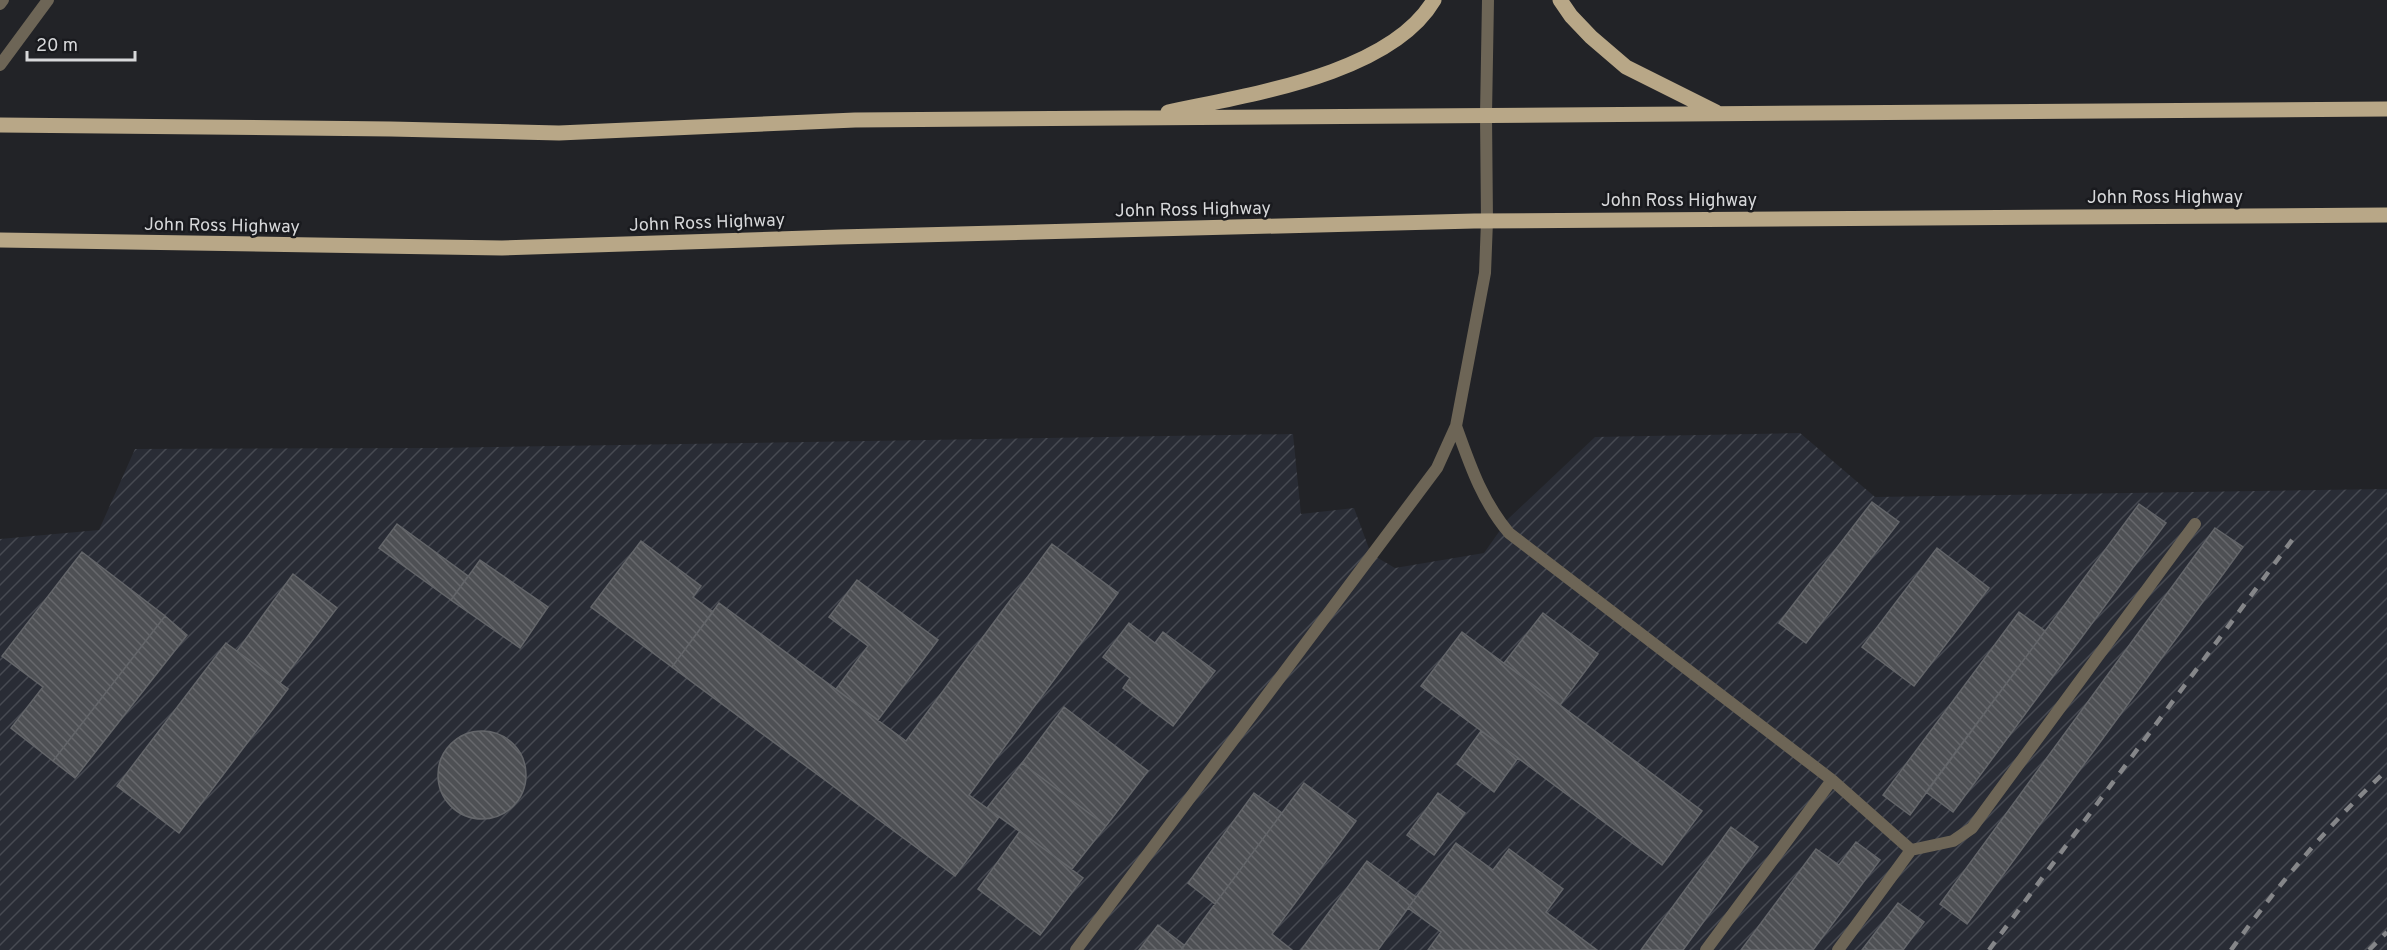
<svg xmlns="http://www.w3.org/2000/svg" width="2387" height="950" viewBox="0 0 2387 950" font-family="Overpass,sans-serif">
<defs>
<pattern id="industrial-furrows" width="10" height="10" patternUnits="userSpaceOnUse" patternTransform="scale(1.5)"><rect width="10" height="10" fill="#292c35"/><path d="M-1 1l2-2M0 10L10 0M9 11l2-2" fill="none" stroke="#474a52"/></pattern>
<pattern id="building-back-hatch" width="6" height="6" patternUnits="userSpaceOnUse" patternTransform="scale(1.5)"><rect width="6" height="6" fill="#4e5054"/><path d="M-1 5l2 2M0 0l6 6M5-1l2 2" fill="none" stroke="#67686c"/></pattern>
</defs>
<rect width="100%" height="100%" fill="#222327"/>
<path fill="url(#industrial-furrows)" d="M1800,433L1875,497L2387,489V950H0V539L99,530L135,449L435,448L1293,434L1301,514L1354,508L1371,554L1395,568L1484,553L1508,519L1595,437Z"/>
<path fill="url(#building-back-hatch)" stroke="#64666a" stroke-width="1.5" d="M1872,502L1899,522L1806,643L1779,623Z
M2139,504L2166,523L1953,812L1926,792Z
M397,524L468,576L451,600L379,548Z
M2215,528L2243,547L1967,924L1940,904Z
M641,541L701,586L693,597L713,612L672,667L591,607Z
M1052,544L1118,593L969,795L999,817L955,876L672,667L719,603L906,741Z
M1937,548L1989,588L1914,686L1862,647Z
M82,552L165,616L53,761L11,728L43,687L2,656Z
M480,560L548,607L520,648L451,600Z
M293,574L337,608L280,683L237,651Z
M857,580L938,640L878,720L836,689L868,646L829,617Z
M2019,612L2045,631L1910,815L1883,795Z
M1543,613L1598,654L1560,705L1504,663Z
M165,616L187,635L75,778L53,761Z
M1129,623L1155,643L1163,632L1215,671L1173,726L1123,688L1130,678L1103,657Z
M1462,632L1702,811L1662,865L1421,686Z
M226,643L288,689L179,833L117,786Z
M1064,707L1148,771L1106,826L1022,763Z
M438 775a44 44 0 1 1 88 0a44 44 0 1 1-88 0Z
M1481,731L1518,758L1494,792L1457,764Z
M1022,763L1106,826L1072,869L987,808Z
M1304,783L1356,821L1272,934L1292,950H1181Z
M1254,793L1282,813L1215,904L1188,883Z
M1438,793L1465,813L1434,855L1407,835Z
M1731,827L1758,847L1683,950H1641Z
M1020,831L1083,878L1040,935L978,889Z
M1856,842L1880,860L1813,950H1741L1816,849L1839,865Z
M1456,843L1493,870L1509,849L1563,889L1546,912L1597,950H1428L1441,932L1408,908Z
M1367,861L1416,897L1378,950H1301Z
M1898,903L1924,922L1903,950H1862Z
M1158,925L1184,945L1181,950H1139Z"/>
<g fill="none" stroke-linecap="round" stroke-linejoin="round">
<path stroke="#6d6556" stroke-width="12" d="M1456,426C1470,465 1482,501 1509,533L1832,780L1911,850L1953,841L1972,828L2195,524
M1076,950L1437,468L1456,426L1485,273L1487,221
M1706,950L1832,780
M1838,950L1911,850"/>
<path stroke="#6d6556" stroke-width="12" d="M1487,221L1486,115L1488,0"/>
<path stroke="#6d6556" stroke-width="12" d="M0,4L3,0
M0,65L48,0"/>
<path stroke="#b8a787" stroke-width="15" d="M1560,0L1571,16L1591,37L1626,67L1716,112
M1168,112C1246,95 1390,75 1434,0
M0,125L391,129L559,133L855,120L2387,109
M0,240L502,248L838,237L1474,221L2387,215"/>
<path stroke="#858689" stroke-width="4.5" stroke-dasharray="10 10" stroke-linecap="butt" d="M1989,950L2295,536
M2231,950C2278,885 2328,825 2387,770
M2369,950L2387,932"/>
</g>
<g text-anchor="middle" stroke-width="5" stroke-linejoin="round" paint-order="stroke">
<g font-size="18" fill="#d7d8da" stroke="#191a1e">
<text x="2165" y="203">John Ross Highway</text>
<text x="1679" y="206">John Ross Highway</text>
<text transform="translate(1193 209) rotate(-1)" y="6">John Ross Highway</text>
<text transform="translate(707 222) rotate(-2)" y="6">John Ross Highway</text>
<text transform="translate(222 225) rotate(1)" y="6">John Ross Highway</text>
</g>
</g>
<path d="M27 51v9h108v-9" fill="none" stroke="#d7d8da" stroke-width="3"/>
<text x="36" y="51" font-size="18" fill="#d7d8da" stroke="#191a1e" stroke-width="4.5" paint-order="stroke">20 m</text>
</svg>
